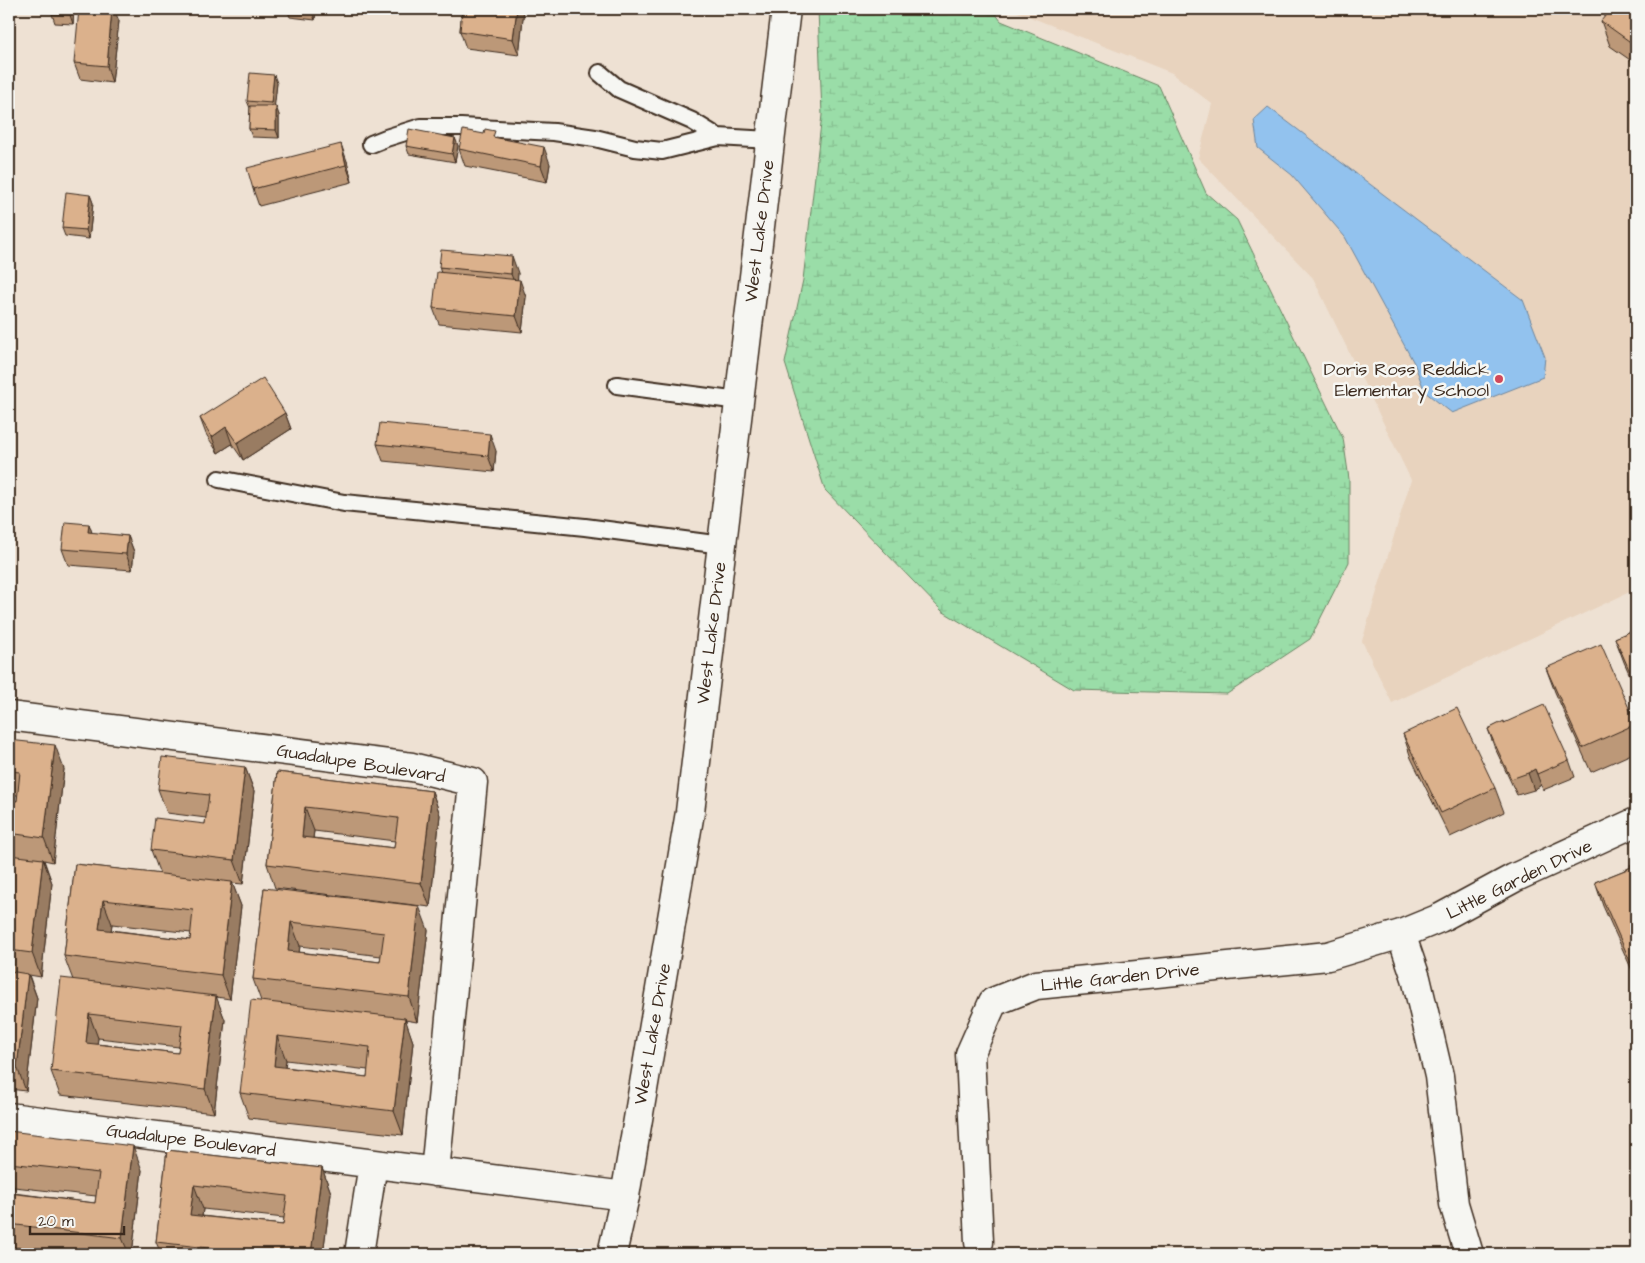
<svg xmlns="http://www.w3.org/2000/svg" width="1645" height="1263" viewBox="0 0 1645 1263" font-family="'Architects Daughter',sans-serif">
<defs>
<pattern id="wetland-marsh" width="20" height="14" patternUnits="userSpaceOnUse" patternTransform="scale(1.25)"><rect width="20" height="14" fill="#9adda8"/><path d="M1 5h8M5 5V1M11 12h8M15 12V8" fill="none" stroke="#86be90"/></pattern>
</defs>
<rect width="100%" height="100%" fill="#eee1d3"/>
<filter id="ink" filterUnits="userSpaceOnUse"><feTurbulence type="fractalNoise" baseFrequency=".02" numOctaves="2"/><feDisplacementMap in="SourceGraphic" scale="10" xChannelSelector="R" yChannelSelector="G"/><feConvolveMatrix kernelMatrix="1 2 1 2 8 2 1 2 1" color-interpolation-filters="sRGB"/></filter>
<g filter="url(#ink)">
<path fill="#e8d3be" d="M1010,9H1636V589L1392,703L1362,641L1411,480L1313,278L1198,158L1212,104L1172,73Z"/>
<path fill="url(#wetland-marsh)" stroke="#6a8463" d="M818,9H992L1001,21L1159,86L1206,193L1237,220L1343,438L1349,479V562L1310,639L1227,694L1074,690L942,611L825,490L785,363L803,280L822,115Z"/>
<path fill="#92c2ee" stroke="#6f859b" d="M1268,107L1523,300L1545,357L1543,377L1452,413L1425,392L1414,363L1345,237L1292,175L1258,148L1254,120Z"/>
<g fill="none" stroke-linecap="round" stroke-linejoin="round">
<g stroke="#3b2a1e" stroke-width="20">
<path id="lane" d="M600,73L619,89L692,121L718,137
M371,144L386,138L421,127H461L554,132L595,138L635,148L662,151L718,137L770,140
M617,385L739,401
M219,479L344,503L585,527L722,545"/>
</g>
<g stroke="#3b2a1e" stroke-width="31">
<path id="street" d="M9,716L412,767L473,782L435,1172
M1401,934L1416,978L1439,1076L1454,1204L1469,1254
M9,1117L625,1196
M979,1242L970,1054L993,1002L1036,985L1328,956L1401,934L1440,918L1514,878L1636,822
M359,1254L373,1164"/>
</g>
<g stroke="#3b2a1e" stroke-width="31">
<path id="secondary" d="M612,1254L625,1196L690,812L786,9"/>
</g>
<use href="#lane" stroke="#f6f6f2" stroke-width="16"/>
<use href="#street" stroke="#f6f6f2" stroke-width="28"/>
<use href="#secondary" stroke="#f6f6f2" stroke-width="28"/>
</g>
<path fill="#bc9878" stroke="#3b2a1e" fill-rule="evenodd" d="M53,9H74L73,24L55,23L52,14Z
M287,9H316L315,20L290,17Z
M462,9H524L519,55L466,48L460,31Z
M1636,9V64L1610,46L1601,21Z
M119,21L112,83L80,79L74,63Z
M277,83L274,106L279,115V138L252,137L249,129L250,108L247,101Z
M497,137L550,164L547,182L465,166L459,149Z
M455,138L458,146L455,162L409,154L406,146Z
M347,161L352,182L259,206L253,189Z
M90,195L93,203L89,239L65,236L62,228Z
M439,267L518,273L517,280L526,297L522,332L439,324L433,308L441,273Z
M285,413L291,429L243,460L232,444L218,453L206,434L200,418Z
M377,444L496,451L494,472L383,461Z
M89,524L92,533L128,536L134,552L132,570L68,565L62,549Z
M1636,629V689L1624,662L1615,638Z
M1546,668L1636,724V752L1591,772L1555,692Z
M1504,722L1569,760L1575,777L1543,790L1541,785L1534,790L1517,795L1494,746L1488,729Z
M1403,734L1495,788L1504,812L1450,837L1411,758Z
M9,740L64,769L53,862L44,860L52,883L41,977L29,975L37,998L26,1091L9,1089V800L17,801V795L9,794Z
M245,767L254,791L243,884L232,883L241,906L230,999L216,997L225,1020L214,1113L60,1095L51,1071L73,980L64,956L75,864L160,874L151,850L205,824L206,818L167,813L158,789ZM112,924L191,933L190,940L111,930ZM98,1038L179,1047L178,1053L97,1044Z
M277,772L432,791L440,815L430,907L275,888L267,864ZM314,831L395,841L394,848L313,838Z
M1636,862V979L1603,906L1595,882L1625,870L1631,867Z
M264,888L428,930L417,1022L405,1020L413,1042L403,1135L249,1118L240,1093L261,1001L253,979ZM300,946L381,956L380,962L299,952ZM286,1060L368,1070L367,1077L285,1067Z
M9,1131L142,1170L132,1254H68L9,1247ZM14,1187L96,1196L95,1203L13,1193Z
M167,1150L322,1168L331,1193L323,1254H161L156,1242ZM203,1209L284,1218L283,1225L202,1216Z"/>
<path fill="#997c62" stroke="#3b2a1e" d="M70,9H74L73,24L70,15Z
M112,9H114L119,21L112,83L107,66Z
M312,9H316L315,20L312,12Z
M517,9H524L519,55L513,39Z
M274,75L277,83L274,111L271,103Z
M276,106L279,115V138L276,130Z
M455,138L458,146L455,162L452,154Z
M341,144L347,161L352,182L346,165Z
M544,147L550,164L547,182L541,166Z
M90,195L93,203L89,239L86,230Z
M512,256L518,273L517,290L511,274Z
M520,280L526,297L522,332L516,316Z
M285,413L291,429L243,460L237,443Z
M226,427L232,444L218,453L212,437Z
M490,434L496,451L494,472L488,456Z
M89,524L95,541L88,532Z
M128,536L134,552L132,570L126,554Z
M55,745L64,769L53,862L44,838Z
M245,767L254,791L243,884L234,860Z
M1535,769L1541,785L1534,790L1528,773Z
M432,791L440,815L430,907L421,883Z
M305,807L314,831L310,861L302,837Z
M43,859L52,883L41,977L32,953Z
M232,882L241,906L230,999L221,975Z
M103,900L112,924L108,953L99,929Z
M419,906L428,930L417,1022L409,997Z
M291,922L300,946L296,975L288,951Z
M28,974L37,998L26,1091L17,1067Z
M216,996L225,1020L214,1113L205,1089Z
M89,1014L98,1038L95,1067L86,1043Z
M405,1018L413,1042L403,1135L394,1111Z
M277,1036L286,1060L282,1090L274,1066Z
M133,1146L142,1170L132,1254H129L122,1238Z
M322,1168L331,1193L323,1254H311Z
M9,1172L14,1187L11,1216L9,1211Z
M194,1185L203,1209L199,1239L190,1215Z"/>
<path fill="#dbb18c" stroke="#3b2a1e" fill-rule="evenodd" d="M53,9H70V15L52,14Z
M79,9H112L107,66L74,63Z
M287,9H312V12Z
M462,9H517L513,39L460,31Z
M1611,9H1636V46L1601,21Z
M250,73L274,75L271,103L247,101Z
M250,106H276V130L249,129Z
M409,129L455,138L452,154L406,146Z
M485,129L495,131L493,137L544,147L541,166L459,149L463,130L484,134Z
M341,144L346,165L253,189L247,168Z
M66,192L90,195L86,230L62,228Z
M441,250L512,256L511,274L439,267Z
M437,272L520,280L516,316L433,308Z
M263,378L285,413L237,443L226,427L212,437L200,418Z
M380,423L490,434L488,456L377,444Z
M65,522L89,524L88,532L128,536L126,554L62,549Z
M1636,629V685L1615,638Z
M1601,644L1636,724L1582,748L1546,668Z
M1544,705L1569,760L1537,774L1535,769L1528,773L1511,779L1488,729L1504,721V723Z
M1457,708L1495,788L1441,813L1403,734Z
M9,740L55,745L44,838L9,833V800L17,801L20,772L9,771Z
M162,757L245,767L234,860L151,850L155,818L205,824L209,795L158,789Z
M277,772L432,791L421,883L267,864ZM305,807L398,818L394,848L302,837Z
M9,855L43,859L32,953L9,950Z
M1636,862V960L1631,963L1595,882L1625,870L1631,867L1630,865Z
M75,864L232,882L221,975L64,956ZM103,900L193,910L190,940L99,929Z
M264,888L419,906L409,997L253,979ZM291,922L384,933L380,962L288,951Z
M9,971L28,974L17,1067L9,1066Z
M61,978L216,996L205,1089L51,1071ZM89,1014L182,1025L178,1053L86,1043Z
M251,1000L405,1018L394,1111L240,1093ZM277,1036L370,1047L367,1077L274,1066Z
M9,1131L133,1146L122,1238L9,1224V1193L95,1203L99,1173L9,1163Z
M167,1150L322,1168L311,1254H261L156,1242ZM194,1185L287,1196L283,1225L190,1215Z
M9,1247L67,1254H9Z"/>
</g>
<circle fill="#d1495b" stroke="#f6f6f2" stroke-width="2" cx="1499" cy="379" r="5"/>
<g text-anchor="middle" stroke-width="5" stroke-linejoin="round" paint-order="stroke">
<g font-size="18" fill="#3b2a1e" stroke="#f6f6f2">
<text transform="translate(759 231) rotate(-83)" y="6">West Lake Drive</text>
<text transform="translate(711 633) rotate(-83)" y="6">West Lake Drive</text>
<text transform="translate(361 763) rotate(9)" y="6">Guadalupe Boulevard</text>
<text transform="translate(1519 879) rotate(-26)" y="6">Little Garden Drive</text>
<text transform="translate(1120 977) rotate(-6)" y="6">Little Garden Drive</text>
<text transform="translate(652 1034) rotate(-80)" y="6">West Lake Drive</text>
<text transform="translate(191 1140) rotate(7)" y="6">Guadalupe Boulevard</text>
</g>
<g font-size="18" fill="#3b2a1e" stroke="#f6f6f2" text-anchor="end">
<text x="1489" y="375">Doris Ross Reddick<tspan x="1489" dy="21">Elementary School</tspan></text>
</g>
</g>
<rect width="1645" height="1263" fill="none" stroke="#f6f6f2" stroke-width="30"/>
<rect x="15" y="15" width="1615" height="1233" fill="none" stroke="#3b2a1e" stroke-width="2" filter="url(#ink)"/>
<path d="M30 1226v8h94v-8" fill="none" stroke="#3b2a1e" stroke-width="2.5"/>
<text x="38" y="1226" font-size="15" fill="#3b2a1e" stroke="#f6f6f2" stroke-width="4" paint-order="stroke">20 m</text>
</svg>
